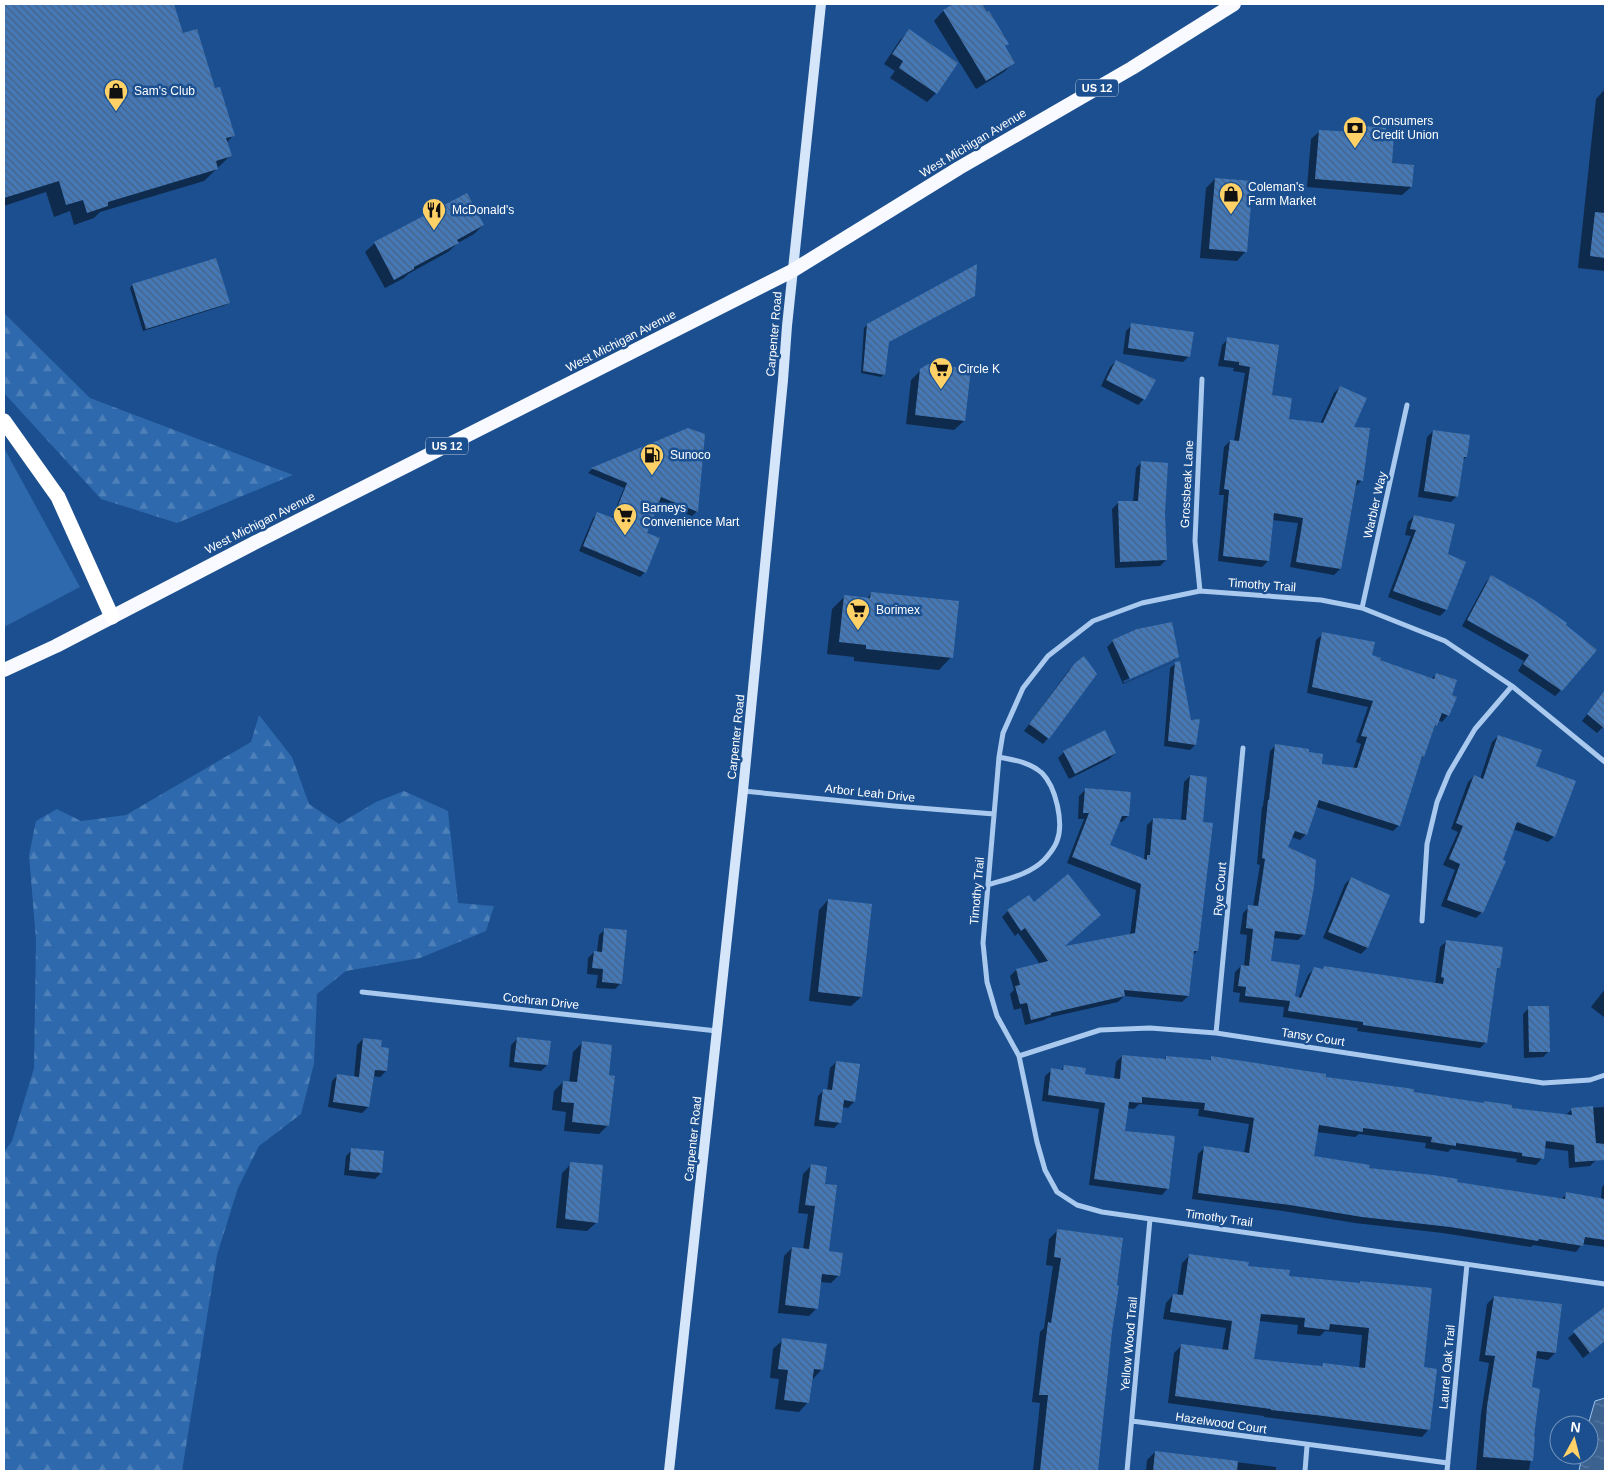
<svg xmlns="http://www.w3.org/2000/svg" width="1609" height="1475" viewBox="0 0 1609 1475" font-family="Arial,sans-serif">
<defs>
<pattern id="forest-firs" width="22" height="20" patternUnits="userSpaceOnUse" patternTransform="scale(1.25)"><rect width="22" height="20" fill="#2e69ad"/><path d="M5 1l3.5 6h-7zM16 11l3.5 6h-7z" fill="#4d80b9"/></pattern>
<pattern id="water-ripples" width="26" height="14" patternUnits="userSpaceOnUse" patternTransform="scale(1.25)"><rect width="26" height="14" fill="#3c6290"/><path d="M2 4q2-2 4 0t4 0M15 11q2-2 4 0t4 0" fill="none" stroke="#597aa1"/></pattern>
<pattern id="building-back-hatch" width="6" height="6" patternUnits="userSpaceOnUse" patternTransform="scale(1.25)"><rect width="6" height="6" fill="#4478b7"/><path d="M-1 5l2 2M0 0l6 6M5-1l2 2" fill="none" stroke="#486282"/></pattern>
</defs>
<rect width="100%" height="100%" fill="#1b4f8f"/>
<path fill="#2e69ad" d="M4,448L80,587L4,627Z"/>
<path fill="url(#forest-firs)" d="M4,313L90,398L293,475L177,523L101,499L4,393Z
M259,715L292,757L309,804L339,824L376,802L404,791L448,811L458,903L494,906L486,931L420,958L346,971L317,994L314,1064L301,1114L259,1146L238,1188L217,1255L182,1471H4V1152L12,1141L34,1068L36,940L29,855L36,821L57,809L81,821L126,815L251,742Z"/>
<path fill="url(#water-ripples)" stroke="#9cc4f0" d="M1605,1398V1471H1579L1582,1455H1589L1588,1425L1595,1401Z"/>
<path fill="#0007" fill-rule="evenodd" d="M4,4H172L182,35L214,90L234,135L226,143L230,156L204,181L100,212L94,218L74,225L70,211L54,217L46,192L4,206Z
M956,4H958L960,8L967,4H981L1007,44L1004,47L1013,63L1004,72L976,89L934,21L943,11Z
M909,31L936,93L927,102L890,78L895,71L884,64L900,40Z
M1605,89V271L1578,268L1596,99Z
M1355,126L1411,187L1402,195L1307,187L1311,139L1320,131L1348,133Z
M1215,179L1246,251L1237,261L1200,258L1206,188Z
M483,225L474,234L458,243L448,252L408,274L404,278L385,288L365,252L375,243Z
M215,260L228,303L226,305L143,331L130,288L132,285Z
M867,325L883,344L884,374L881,377L861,373L864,328Z
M1132,325L1189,356L1183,362L1123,354L1126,331Z
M1228,339L1278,346L1270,396L1288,420L1320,424L1334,393L1340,387L1352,428L1362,480L1356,486L1340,569L1334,575L1290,567L1298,523L1272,520L1268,561L1262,567L1218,561L1224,495H1219L1224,447L1230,441H1234L1245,373L1233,371L1234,368L1218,366L1222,345Z
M1116,361L1144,399L1138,405L1101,386L1110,367Z
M921,370L964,421L954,430L906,424L911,380Z
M688,429L697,511L692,516L658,502L645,533V572L640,577L579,551L593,518L598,513L611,519L624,488L588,473L592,469Z
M1433,431L1466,457L1463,460L1457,496L1451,502L1418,497L1427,437Z
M1142,462L1166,560L1160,566L1115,568L1112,509L1118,503L1133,502L1136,468Z
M1414,516L1446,555L1464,562L1446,610L1440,616L1388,597L1411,536L1405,535L1408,522Z
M1492,576L1561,690L1555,696L1518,671L1524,661L1462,626L1486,582Z
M871,594L951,657L939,670L854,661V657L827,654L832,609L845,596L866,599Z
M1323,634L1379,661L1431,679L1437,674L1450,696L1448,715L1442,722L1438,720L1436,725L1432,729L1423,756L1420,760L1399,825L1393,831L1316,807L1306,834L1300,840L1291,837L1287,848L1304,934L1298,940L1273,938L1270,962L1294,997L1298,999L1308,975L1314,969L1322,970L1324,967L1435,984L1440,947L1447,941L1498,968L1495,971L1486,1042L1480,1048L1357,1031L1358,1028L1283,1017L1284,1007L1239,1002L1240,993L1233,992L1235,972L1241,966H1244L1247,935L1240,934L1243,913L1249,907H1253L1260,865L1257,864L1262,807L1263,806L1270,751L1276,745L1321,766L1353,769L1361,744L1356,742L1368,707L1307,693L1316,640Z
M1113,641L1177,657L1171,663L1123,684L1107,647ZM1173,659V662L1124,683L1123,681Z
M1176,663L1195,745L1190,750L1164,746L1170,668Z
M1076,664L1048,738L1043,744L1024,731L1069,670Z
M1605,691V725L1597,733L1582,721Z
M1498,736L1534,767L1554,836L1548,842L1513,829L1482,912L1476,918L1441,906L1455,870L1443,865L1458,832L1451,829L1468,782L1474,776L1480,779L1492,742Z
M1064,752L1115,753L1109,759L1069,779L1058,758Z
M1190,776L1202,823L1197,951L1192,956L1188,996L1182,1002L1124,996L1118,1002L1047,1018L1044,1020L1025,1025L1021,1008L1014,1010L1010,994L1014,990L1010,976L1016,970L1040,964L1018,933L1015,936L1002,917L1008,911L1062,947L1130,935L1136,890L1067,863L1084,819H1078L1079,796L1085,790L1128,816L1122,822L1118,821L1108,846L1144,860L1147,825L1153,819L1181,821L1184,782Z
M1351,878L1367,948L1361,954L1323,938L1345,884Z
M828,900L861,997L851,1006L809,1001L819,910Z
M605,929L621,983L615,989L596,988L598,975L587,974L588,958L594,952H597L599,935Z
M1605,989V1018L1591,1007Z
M1529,1008L1549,1051L1543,1057L1524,1058L1523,1014Z
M363,1039L380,1048L386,1071L380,1077L373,1076L368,1107L362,1113L328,1107L332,1081L338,1075L354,1078L357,1045Z
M517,1039L547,1065L541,1071L509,1067L511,1045Z
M582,1043L607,1076L608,1125L599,1134L564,1131L566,1112L552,1110L554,1091L563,1082L569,1083L573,1052Z
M1122,1056L1164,1060L1166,1057L1208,1061L1212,1058L1412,1093L1483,1104L1485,1102L1510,1109L1565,1116L1572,1109L1605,1107V1153H1595L1596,1160L1590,1166L1569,1168L1568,1151L1544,1148L1542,1158L1536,1165L1516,1162L1517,1159L1451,1149L1448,1152L1425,1148L1426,1143L1359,1134L1355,1137L1317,1132L1313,1157L1368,1169L1561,1199L1567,1194L1601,1199L1602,1187L1605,1184V1247L1582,1244L1576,1252L1533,1245L1531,1247L1443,1233L1355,1223L1283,1211L1192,1199L1198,1154L1205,1147L1244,1153L1249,1124L1198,1116L1199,1109L1139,1104L1134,1109L1127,1108L1124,1132L1168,1188L1162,1195L1089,1185L1099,1109L1042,1101L1045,1076L1052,1070L1060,1071L1065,1066L1084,1075L1114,1079L1116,1062Z
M836,1062L854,1102L848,1108L842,1107L840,1122L834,1128L814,1126L818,1096L824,1090L827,1091L830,1068Z
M352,1150L381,1173L375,1179L344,1175L346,1156Z
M571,1164L597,1222L587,1231L556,1228L562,1173Z
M811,1166L827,1252L839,1275L831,1283L820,1282L817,1308L809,1316L778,1313L784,1256L792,1248L803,1249L808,1214L798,1213L803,1174Z
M1058,1230L1111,1330L1097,1471H1033L1040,1403L1032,1402L1040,1332L1044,1328L1053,1266L1046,1265L1049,1239Z
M1189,1256L1288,1277L1358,1285L1361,1282L1423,1368L1429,1429L1422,1437L1264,1417V1416L1168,1403L1174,1353L1182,1345L1222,1351L1226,1328L1163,1319L1166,1303L1173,1295L1177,1296L1182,1263ZM1259,1321L1298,1325L1297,1334L1320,1336L1325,1331L1362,1335L1359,1369L1323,1364L1320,1367L1253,1360Z
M1494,1297L1555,1353L1548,1360L1535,1358L1530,1389L1532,1437H1534L1529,1471H1476L1481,1414L1489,1363L1479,1361L1487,1304Z
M1605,1308V1341L1583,1358L1568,1338Z
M783,1340L822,1369L813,1379L811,1378L808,1402L799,1412L775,1409L779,1379L770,1378L773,1349Z
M1155,1452L1276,1467V1471H1146L1147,1460Z"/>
<path fill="url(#building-back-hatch)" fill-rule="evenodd" d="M4,4H174L183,33L197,29L215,88L220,87L235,136L226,138L232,156L216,161L218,169L108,202V206L87,213L83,200L66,205L59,181L4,198Z
M953,4H982L987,12L989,11L1009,44L1005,46L1015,63L986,81L943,10Z
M909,29L958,63L937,94L899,68L903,61L892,54Z
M1354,125L1386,128V135H1394L1392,163L1414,165L1412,187L1315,179L1319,130L1354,132Z
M1215,178L1253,181L1247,252L1209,249Z
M467,193L484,225L457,240L459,243L414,267V269L394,280L374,242Z
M1595,212L1605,213V258L1590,256Z
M216,258L230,303L146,329L132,284Z
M977,264L975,296L889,342L885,375L863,371L867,324Z
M1131,323L1194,332L1190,357L1128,348Z
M1227,337L1279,345L1272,395L1292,398L1289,419L1323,423L1340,386L1367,398L1354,427L1370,428L1363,481L1357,480L1341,569L1296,562L1303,518L1274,513L1269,561L1223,556L1229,490L1224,489L1230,440L1239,441L1250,367L1239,365V362L1224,360Z
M1116,360L1156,380L1145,400L1106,380Z
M928,364L971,369L965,421L915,415L920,369Z
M688,428L705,434L698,512L661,497L647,533L660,538L646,573L583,546L597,512L613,518L627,483L591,468Z
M1433,430L1470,435L1467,457H1464L1458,497L1424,491Z
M1141,461L1168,463L1165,513L1167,560L1120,562L1118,501H1138Z
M1414,515L1455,524L1448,554L1466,562L1447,610L1393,591L1416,530L1410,529Z
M1491,575L1534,600L1567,623L1566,625L1597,650L1562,691L1523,664L1529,655L1467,620Z
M871,592L959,601L953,658L866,649V645L839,642L844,595L870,598Z
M1172,622L1179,657L1130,679L1112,640L1137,629Z
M1322,632L1375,642L1372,655L1381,658L1380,660L1434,679L1436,673L1457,680L1452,695L1457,697L1449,716L1442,713L1437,726L1435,725L1424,757L1422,756L1400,826L1319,800L1307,835L1295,831L1288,847L1316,860L1314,887L1305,935L1275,931L1271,961L1300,965L1295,996L1301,998L1314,967L1323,969L1324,966L1443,984L1444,978L1441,977L1446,940L1503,947L1500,968H1497L1487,1043L1363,1025V1022L1288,1011L1290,1001L1245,996L1246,987L1238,986L1241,965L1249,966L1253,929L1246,928L1248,905L1258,906L1265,859L1262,858L1268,800H1269L1275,744L1309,749V752L1323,754L1322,764L1357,768L1367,737L1361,736L1373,701L1312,687Z
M1084,656L1097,674L1049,739L1029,724L1075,663Z
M1180,661L1191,720L1200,719L1196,745L1168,741L1175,662Z
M1605,690V729L1587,714Z
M1105,730L1116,753L1075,774L1063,751Z
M1498,735L1542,750L1536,766L1576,781L1555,837L1517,822L1503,860L1506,861L1483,913L1447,900L1460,864L1449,859L1463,826L1456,823L1474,775L1483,779Z
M1190,775L1207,777L1203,822L1213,823L1198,951H1194L1189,996L1124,990L1125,996L1051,1013V1015L1031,1020L1027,1003L1020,1004L1015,986L1020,985L1016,969L1048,961L1025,928L1021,931L1007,910L1029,895L1034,902L1068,874L1101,915L1065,946L1135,933L1141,884L1072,857L1089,813H1083L1085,788L1131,792L1129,816H1122L1110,845L1147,860V855H1150L1153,818L1186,820Z
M1351,877L1390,895L1368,948L1328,932Z
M828,899L872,904L862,997L818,992Z
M604,928L627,930L622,984L602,982L603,969L592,968L594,951L602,952Z
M1528,1006H1549L1550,1052H1529Z
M517,1037L551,1041L548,1065L514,1062Z
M363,1038L382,1040L381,1047L389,1048L387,1071L375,1070L369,1107L333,1102L337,1074L359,1077Z
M582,1041L612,1045L609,1075L615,1076L609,1126L572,1122L574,1103L561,1102L563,1081L577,1082Z
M1122,1055L1166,1059V1056L1211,1060V1056L1326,1074V1077L1414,1089V1092L1484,1103V1101L1512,1105V1108L1572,1115L1571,1108L1593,1106L1596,1143L1605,1144V1160L1575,1162L1574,1145L1546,1141L1544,1159L1522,1156V1153L1456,1143V1146L1431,1142L1432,1137L1363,1128V1132L1319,1125L1314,1156L1370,1165L1369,1168L1433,1175L1458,1179L1457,1182L1565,1199L1566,1192L1605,1199V1240L1585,1237L1583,1246L1539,1239L1538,1241L1450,1227L1362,1217L1290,1205L1198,1193L1204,1146L1249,1153L1254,1118L1204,1110L1205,1103L1142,1097V1103L1129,1102L1125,1131L1175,1136L1169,1189L1094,1179L1105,1103L1048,1095L1051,1068L1063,1070L1064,1065L1086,1068L1085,1074L1120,1079Z
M836,1061L860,1064L855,1102L844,1100L841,1123L819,1120L823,1089L832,1090Z
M351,1148L384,1151L382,1173L349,1170Z
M570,1162L603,1165L598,1223L565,1219Z
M811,1164L827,1167L825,1184L837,1185L829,1251L843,1253L840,1276L822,1274L818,1309L785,1305L792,1247L809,1249L815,1206L805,1205Z
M1057,1229L1123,1238L1117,1285L1119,1286L1112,1331L1098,1471H1040L1048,1395H1039L1048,1322L1051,1323L1061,1258L1054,1257Z
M1189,1254L1249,1262L1248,1266L1290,1270L1289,1276L1360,1283V1281L1432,1288L1424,1367L1437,1369L1430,1430L1316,1415L1271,1410V1409L1175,1396L1181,1344L1228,1350L1232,1321L1170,1312L1173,1294L1183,1295ZM1261,1314L1305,1318L1304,1327L1329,1330L1330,1324L1369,1328L1365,1368L1323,1363L1322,1366L1254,1359Z
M1494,1296L1562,1304L1556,1353L1537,1351L1532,1387L1540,1389L1534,1436H1535L1533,1461L1483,1457L1487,1406L1495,1356L1485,1355Z
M1605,1307V1341L1590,1353L1573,1331Z
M782,1338L827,1344L823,1370L814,1369L809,1403L784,1400L788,1370L778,1369Z
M1155,1451L1238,1461L1237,1471H1153Z"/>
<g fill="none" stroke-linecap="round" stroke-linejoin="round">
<path stroke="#a9c9ee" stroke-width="5" d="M1200,591L1195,541L1202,379
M1362,608L1407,405
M1605,762L1512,686L1445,641L1362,608L1321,600L1200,591L1142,603L1093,621L1048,656L1023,688L1003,733L999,757L983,943L987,982L997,1016L1019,1056L1037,1142L1045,1170L1057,1192L1077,1205L1102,1212L1605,1284
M743,791L894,806L994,814
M988,885C1006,879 1029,875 1044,860C1048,856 1055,847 1057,841C1064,823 1056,787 1042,773C1030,762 1014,760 999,757
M1422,921L1427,844L1437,802L1449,773L1475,729L1512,686
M362,992L717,1031
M1216,1033L1243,748
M1019,1056L1100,1030L1150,1028L1216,1033L1543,1083L1590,1080L1605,1075
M1132,1421L1448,1463
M1127,1471L1150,1219
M1305,1471L1307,1446
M1447,1471L1467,1264"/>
<path stroke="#d6e6fa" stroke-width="10" d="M669,1471L743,791L783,380L787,326L821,4"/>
<path stroke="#f8faff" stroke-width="14" d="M4,670L56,646L256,542L792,271L959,168L1132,68L1234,4"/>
<path stroke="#fff" stroke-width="15" d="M4,421L58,497L112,617"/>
</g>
<defs>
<g id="shop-pin" transform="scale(1.25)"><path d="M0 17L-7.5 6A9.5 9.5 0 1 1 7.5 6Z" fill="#ffd166" stroke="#1b4f8f"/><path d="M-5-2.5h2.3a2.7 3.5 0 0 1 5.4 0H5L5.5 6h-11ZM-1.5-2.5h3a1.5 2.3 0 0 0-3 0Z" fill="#111"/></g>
<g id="bank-pin" transform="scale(1.25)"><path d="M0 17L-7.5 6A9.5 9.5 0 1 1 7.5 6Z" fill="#ffd166" stroke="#1b4f8f"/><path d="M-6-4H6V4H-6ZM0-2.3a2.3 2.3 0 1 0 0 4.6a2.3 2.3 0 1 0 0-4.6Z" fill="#111"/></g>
<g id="restaurant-pin" transform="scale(1.25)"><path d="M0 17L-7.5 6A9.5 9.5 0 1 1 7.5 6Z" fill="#ffd166" stroke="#1b4f8f"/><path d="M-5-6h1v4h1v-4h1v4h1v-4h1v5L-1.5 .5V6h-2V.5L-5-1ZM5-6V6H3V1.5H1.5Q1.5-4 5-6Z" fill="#111"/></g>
<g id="supermarket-pin" transform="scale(1.25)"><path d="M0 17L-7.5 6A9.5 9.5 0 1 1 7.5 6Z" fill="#ffd166" stroke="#1b4f8f"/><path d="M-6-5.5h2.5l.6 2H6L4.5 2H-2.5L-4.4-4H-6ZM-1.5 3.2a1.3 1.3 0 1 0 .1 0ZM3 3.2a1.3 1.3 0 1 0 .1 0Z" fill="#111"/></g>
<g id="fuel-pin" transform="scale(1.25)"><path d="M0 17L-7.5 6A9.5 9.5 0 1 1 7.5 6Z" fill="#ffd166" stroke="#1b4f8f"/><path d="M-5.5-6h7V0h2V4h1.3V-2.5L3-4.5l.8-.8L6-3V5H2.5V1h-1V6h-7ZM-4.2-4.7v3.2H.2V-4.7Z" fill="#111"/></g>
</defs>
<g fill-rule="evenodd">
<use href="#shop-pin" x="116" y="91"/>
<use href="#bank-pin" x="1355" y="128"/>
<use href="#shop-pin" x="1231" y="194"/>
<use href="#restaurant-pin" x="434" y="210"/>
<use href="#supermarket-pin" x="941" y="369"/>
<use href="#fuel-pin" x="652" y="455"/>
<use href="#supermarket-pin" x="625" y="515"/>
<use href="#supermarket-pin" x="858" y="610"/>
</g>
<g text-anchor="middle" stroke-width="5" stroke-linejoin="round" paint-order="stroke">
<g fill="#1b4f8f" stroke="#bbcadd" stroke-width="1">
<rect x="1076" y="79.5" width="42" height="17" rx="4"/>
<rect x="426" y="437.5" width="42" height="17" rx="4"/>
</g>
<g font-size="11" font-weight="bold" fill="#fff">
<text x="1097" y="92">US 12</text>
<text x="447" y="450">US 12</text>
</g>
<g font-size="12" fill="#fff" stroke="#1b4f8f" text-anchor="start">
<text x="134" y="95">Sam's Club</text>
<text x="1372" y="125">Consumers<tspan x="1372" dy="14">Credit Union</tspan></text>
<text x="1248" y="191">Coleman's<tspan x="1248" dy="14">Farm Market</tspan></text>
<text x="452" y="214">McDonald's</text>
<text x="958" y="373">Circle K</text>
<text x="670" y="459">Sunoco</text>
<text x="642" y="512">Barneys<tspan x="642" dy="14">Convenience Mart</tspan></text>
<text x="876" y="614">Borimex</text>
</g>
<g font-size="12" fill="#fff" stroke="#1b4f8f">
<text transform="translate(973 143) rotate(-31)" y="4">West Michigan Avenue</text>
<text transform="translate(774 334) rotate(-85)" y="4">Carpenter Road</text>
<text transform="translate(621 341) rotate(-27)" y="4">West Michigan Avenue</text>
<text transform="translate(1187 484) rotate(-87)" y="4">Grossbeak Lane</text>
<text transform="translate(1375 505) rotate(-77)" y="4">Warbler Way</text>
<text transform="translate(260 523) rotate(-27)" y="4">West Michigan Avenue</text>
<text transform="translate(1262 585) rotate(4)" y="4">Timothy Trail</text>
<text transform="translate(736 737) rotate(-84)" y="4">Carpenter Road</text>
<text transform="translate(870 793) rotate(6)" y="4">Arbor Leah Drive</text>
<text transform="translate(1220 889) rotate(-85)" y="4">Rye Court</text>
<text transform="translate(977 891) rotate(-85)" y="4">Timothy Trail</text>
<text transform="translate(541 1001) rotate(6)" y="4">Cochran Drive</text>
<text transform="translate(1313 1037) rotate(9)" y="4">Tansy Court</text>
<text transform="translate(693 1139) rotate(-84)" y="4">Carpenter Road</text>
<text transform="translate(1219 1218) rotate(8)" y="4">Timothy Trail</text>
<text transform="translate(1129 1344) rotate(-85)" y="4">Yellow Wood Trail</text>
<text transform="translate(1447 1367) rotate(-85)" y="4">Laurel Oak Trail</text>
<text transform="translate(1221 1423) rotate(8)" y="4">Hazelwood Court</text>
</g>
</g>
<rect width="1609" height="1475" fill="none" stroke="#ffffff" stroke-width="10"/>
<g transform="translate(1574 1440) rotate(7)"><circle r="24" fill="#1b4f8f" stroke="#7695bc"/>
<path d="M0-4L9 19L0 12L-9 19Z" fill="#ffd166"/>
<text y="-8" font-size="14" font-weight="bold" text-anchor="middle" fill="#ffffff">N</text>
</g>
</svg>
